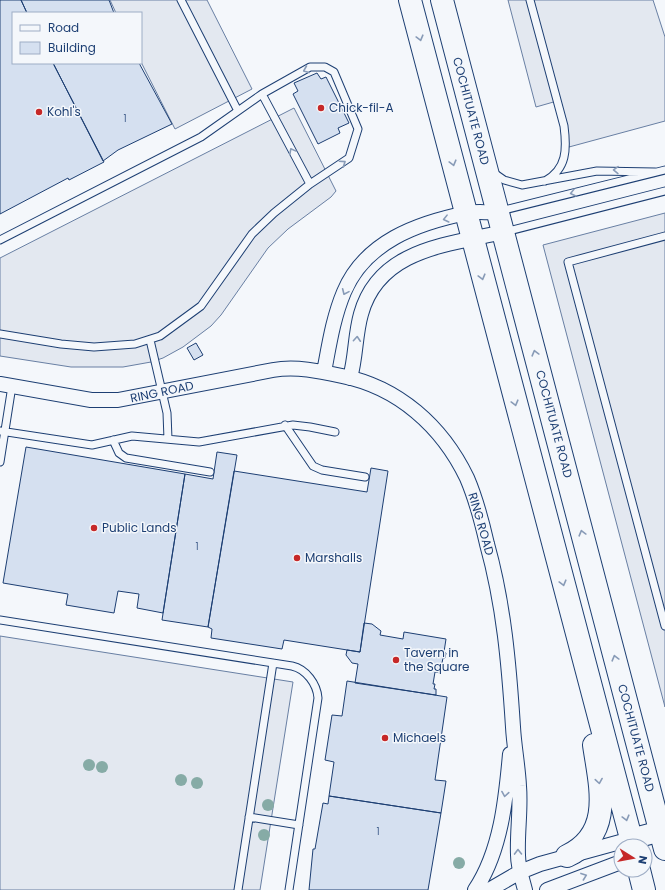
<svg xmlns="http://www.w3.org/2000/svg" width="665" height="890" viewBox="0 0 665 890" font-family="Poppins,sans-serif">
<rect width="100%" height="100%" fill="#f4f7fb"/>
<path fill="#e3e8f0" stroke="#687fa3" d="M110,0H207L252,89L175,129L141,62V13H116Z
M508,0H653L665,37V121L569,147L557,101L536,107Z
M294,108L336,191L331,197L288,229L268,248L221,315L211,326L183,347L163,358L151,362L123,367H71L0,356V258Z
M665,213V707L543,245Z
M0,636L293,682L260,890H0Z"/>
<path fill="#d5e0f0" stroke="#1d3f73" d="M0,0H21L27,13H13V63H53L104,162L69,180L68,178L0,214Z
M21,0H109L114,13H27Z
M53,63H139L172,124L118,150L103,161Z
M317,73L321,79L326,77L349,123L338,128L340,133L318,144L293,94L298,91L294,83Z
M196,343L203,355L194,360L187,348Z
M26,447L185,474L163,613L137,608L139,594L118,591L114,613L66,605L68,594L3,583Z
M217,452L237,455L208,627L162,620L185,474L213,479Z
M371,468L388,471L360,652L284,640L282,649L211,638L212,629L208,627L234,471L367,492Z
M364,623L372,624L381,631L380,635L403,639L404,632L446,639L444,652L446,653L445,658H443L440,673L435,672L433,684H435L434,689H436V695L355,683L358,664L352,663L346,655L347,650L360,652Z
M347,681L447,697L435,780L446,781L441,813L329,796L334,762L325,760L332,715L342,716Z
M329,796L441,813L428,890H309L313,849H315L323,803L328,804Z"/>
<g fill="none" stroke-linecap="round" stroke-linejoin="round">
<g stroke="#1d3f73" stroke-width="9">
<path id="lane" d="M181,0L238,111
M530,0L564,126C567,149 567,169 545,181
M494,173L504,180L522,185L597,171L655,172
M500,211L665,170
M505,232L665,191
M665,236L568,262L665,626
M0,240L201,137L262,94L310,67H325L334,72L358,129L349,158L310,184
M0,334L61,344L94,347L135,344L160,336L201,306L252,234L274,213L310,184L262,94
M150,340L167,413L168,439
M285,425L313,466L322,470L365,477
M0,431L92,445L132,436L199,442L293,425L310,427L335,432
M113,440L119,453L126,458L210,472
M0,462L12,386
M0,620L292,666C306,669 317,684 318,698L289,890
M249,817L299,825
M238,890L273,663"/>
</g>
<g stroke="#1d3f73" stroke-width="16">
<path id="street" d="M324,372C329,346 333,318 344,292C365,242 417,223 467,213C477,211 488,213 498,212
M350,378C356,357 355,335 361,314C379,249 447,245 503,232
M0,384L91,400H118L273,370C296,366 319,371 342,376C398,387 442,426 467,478C476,499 482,522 487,544C504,605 509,665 513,727C514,746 518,766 519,786C521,809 517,832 518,855C518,867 522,878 525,890
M475,890C501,851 506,799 510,754
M489,890L520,872L540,864L631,839
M547,890L621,862"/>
</g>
<g stroke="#1d3f73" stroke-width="22">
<path id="secondary" d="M631,839L665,830"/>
</g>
<g stroke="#1d3f73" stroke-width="24">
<path id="primary" d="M410,0L633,846
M442,0L665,849
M567,856C614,834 600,786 594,745
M639,870L644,890"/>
</g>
<use href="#lane" stroke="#f4f7fb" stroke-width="7"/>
<use href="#street" stroke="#f4f7fb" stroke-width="14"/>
<use href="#secondary" stroke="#f4f7fb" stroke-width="20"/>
<use href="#primary" stroke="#f4f7fb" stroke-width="22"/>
</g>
<g fill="#86aba6">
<circle cx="89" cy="765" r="6"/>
<circle cx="102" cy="767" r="6"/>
<circle cx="181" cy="780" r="6"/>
<circle cx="197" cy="783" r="6"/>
<circle cx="268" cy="805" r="6"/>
<circle cx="264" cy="835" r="6"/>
<circle cx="459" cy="863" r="6"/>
</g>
<defs><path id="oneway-chevron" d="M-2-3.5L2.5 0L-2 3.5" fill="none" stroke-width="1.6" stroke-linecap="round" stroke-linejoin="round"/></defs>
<g stroke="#889bb7">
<use href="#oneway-chevron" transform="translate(420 38) rotate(75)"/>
<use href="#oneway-chevron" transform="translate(306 70) rotate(157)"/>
<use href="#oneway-chevron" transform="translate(292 151) rotate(-118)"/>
<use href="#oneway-chevron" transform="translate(343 163) rotate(-34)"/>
<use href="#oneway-chevron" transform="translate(453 163) rotate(75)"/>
<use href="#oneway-chevron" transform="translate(616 170) rotate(-179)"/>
<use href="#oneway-chevron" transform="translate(573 193) rotate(166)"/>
<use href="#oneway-chevron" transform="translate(446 219) rotate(166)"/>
<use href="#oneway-chevron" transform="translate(482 277) rotate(75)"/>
<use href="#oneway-chevron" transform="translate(345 292) rotate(114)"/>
<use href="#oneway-chevron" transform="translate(357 339) rotate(-86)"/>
<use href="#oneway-chevron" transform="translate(535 353) rotate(-105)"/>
<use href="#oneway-chevron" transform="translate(515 403) rotate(75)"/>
<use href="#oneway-chevron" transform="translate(582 533) rotate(-105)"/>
<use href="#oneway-chevron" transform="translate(563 583) rotate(75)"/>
<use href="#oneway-chevron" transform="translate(615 658) rotate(-105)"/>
<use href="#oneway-chevron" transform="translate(599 781) rotate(81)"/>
<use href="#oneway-chevron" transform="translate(505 794) rotate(99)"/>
<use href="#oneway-chevron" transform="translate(626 818) rotate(75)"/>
<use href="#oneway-chevron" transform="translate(518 852) rotate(-91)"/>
<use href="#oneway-chevron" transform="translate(584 876) rotate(-20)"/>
</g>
<g fill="#c62828" stroke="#f4f7fb" stroke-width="1.5">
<circle cx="321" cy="108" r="4"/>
<circle cx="39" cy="112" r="4"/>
<circle cx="94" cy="528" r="4"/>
<circle cx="297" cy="558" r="4"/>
<circle cx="396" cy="660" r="4"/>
<circle cx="385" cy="738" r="4"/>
</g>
<g text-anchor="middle" stroke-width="3" stroke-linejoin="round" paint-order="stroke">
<g font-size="10" fill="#4b6792">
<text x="125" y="122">1</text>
<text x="197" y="550">1</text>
<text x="378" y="835">1</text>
</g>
<g font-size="12" fill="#1d3f73" stroke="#f4f7fb" text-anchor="start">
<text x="329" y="112">Chick-fil-A</text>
<text x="47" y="116">Kohl's</text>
<text x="102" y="532">Public Lands</text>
<text x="305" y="562">Marshalls</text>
<text x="404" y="657">Tavern in<tspan x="404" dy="14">the Square</tspan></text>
<text x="393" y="742">Michaels</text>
</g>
<g font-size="12" fill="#1d3f73" stroke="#f4f7fb">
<text transform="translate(471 111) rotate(75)" y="4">COCHITUATE ROAD</text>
<text transform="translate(162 392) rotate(-12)" y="4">RING ROAD</text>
<text transform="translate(554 424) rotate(75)" y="4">COCHITUATE ROAD</text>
<text transform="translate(481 524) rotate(74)" y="4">RING ROAD</text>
<text transform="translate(636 738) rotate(75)" y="4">COCHITUATE ROAD</text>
</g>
</g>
<rect x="12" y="12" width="130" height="52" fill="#f4f7fb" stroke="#9eadc5"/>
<rect x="20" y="25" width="20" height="6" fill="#f4f7fb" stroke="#9eadc5"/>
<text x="48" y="32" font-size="12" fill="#1d3f73">Road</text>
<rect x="20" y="42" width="20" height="12" fill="#d5e0f0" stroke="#9eadc5"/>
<text x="48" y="52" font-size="12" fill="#1d3f73">Building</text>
<g transform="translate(633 858) rotate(101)"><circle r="19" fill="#f4f7fb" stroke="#9eadc5"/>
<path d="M0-3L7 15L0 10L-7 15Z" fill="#c62828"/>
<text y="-6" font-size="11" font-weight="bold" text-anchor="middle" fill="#1d3f73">N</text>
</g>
</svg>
